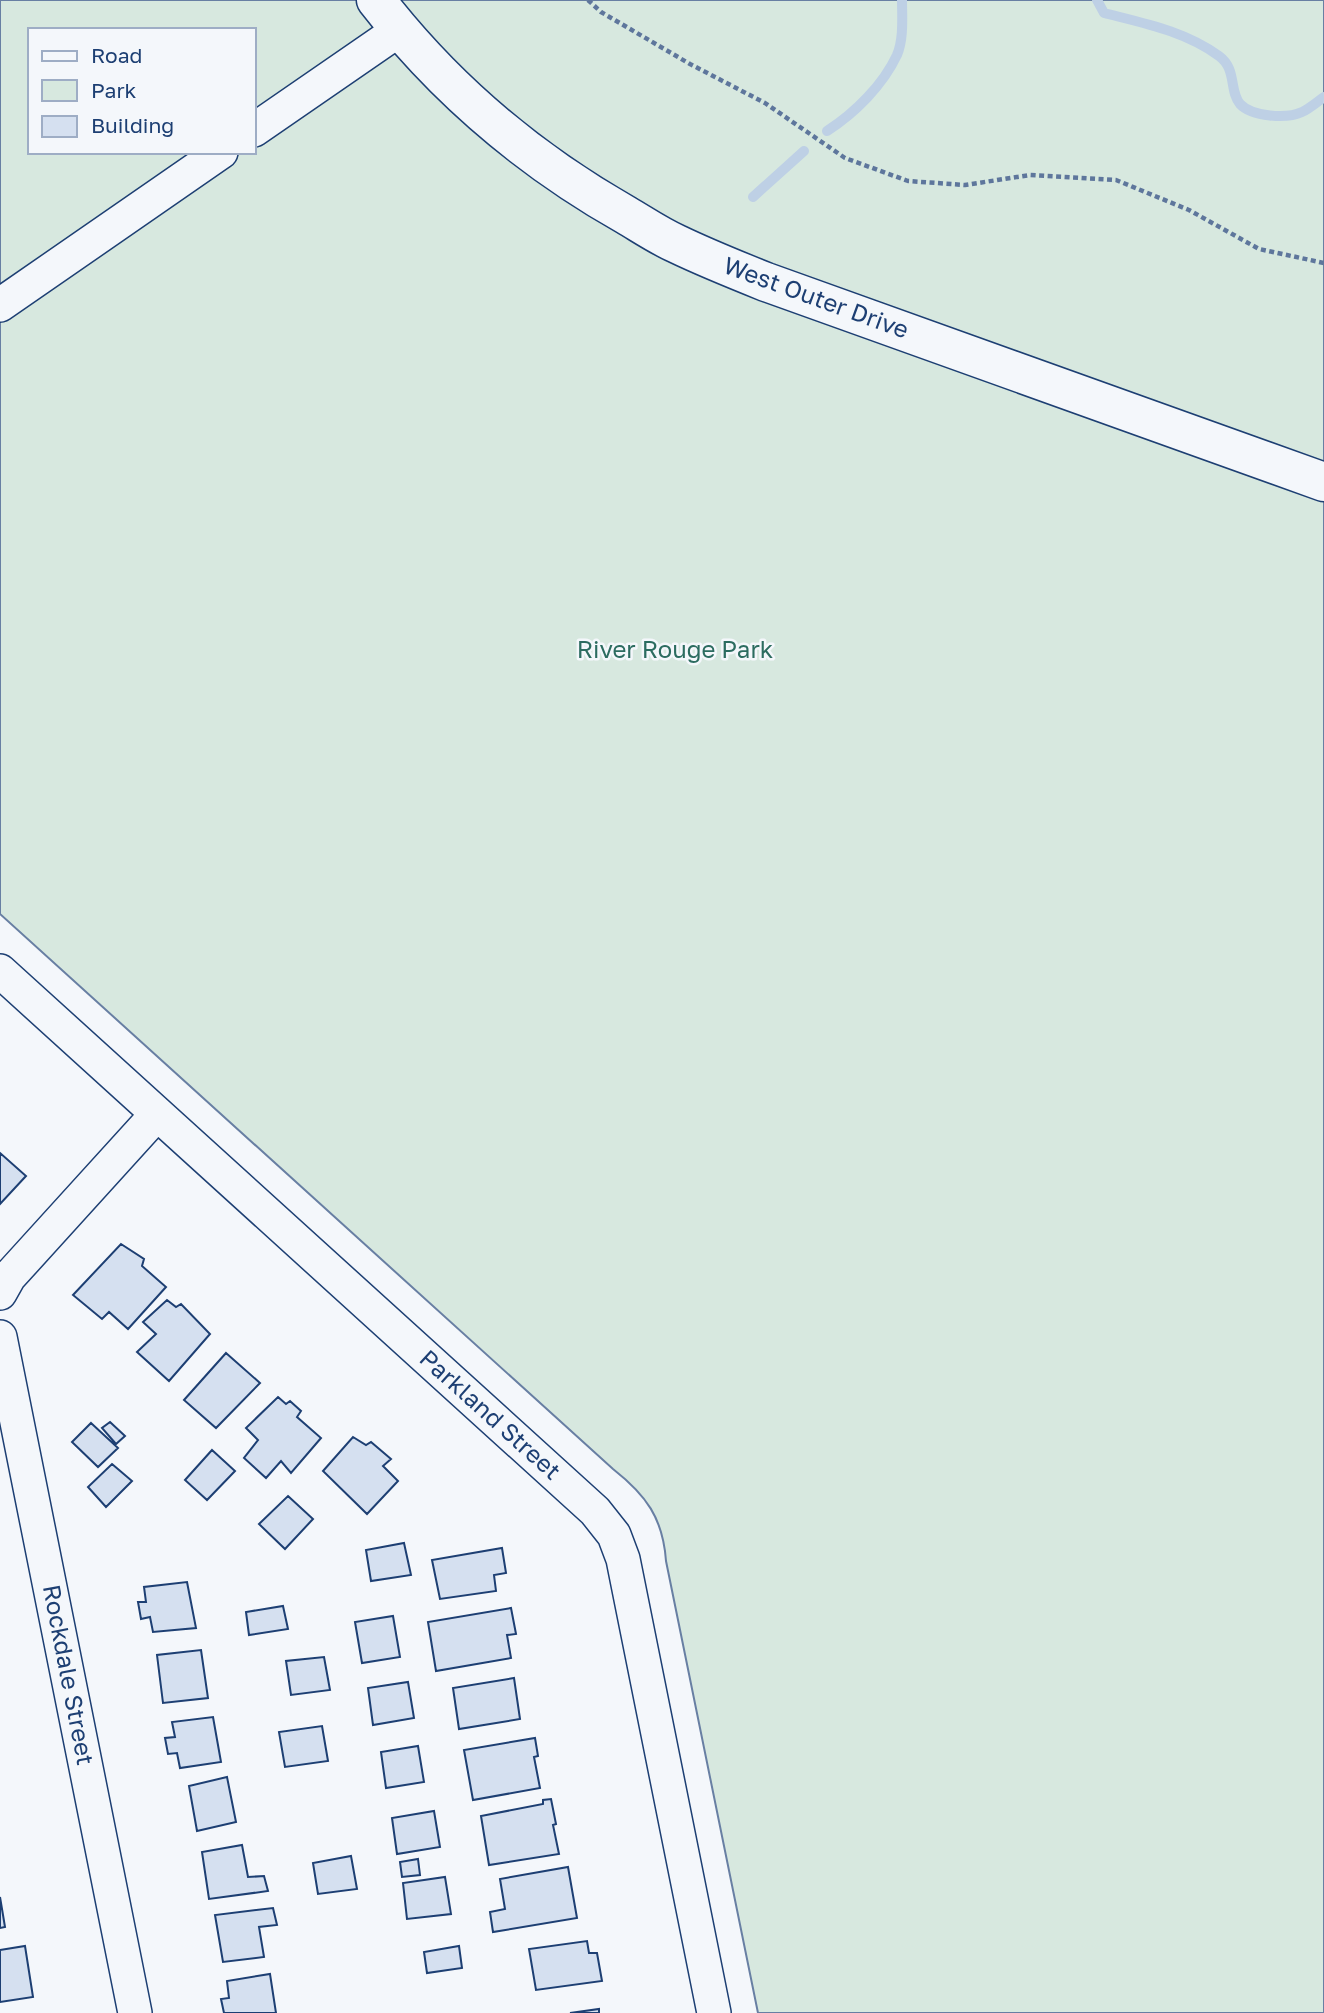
<svg xmlns="http://www.w3.org/2000/svg" width="1324" height="2013" viewBox="0 0 1324 2013" font-family="'Golos Text',sans-serif">
<rect width="100%" height="100%" fill="#f4f7fb"/>
<path fill="#d7e8df" stroke="#687fa3" stroke-width="2" fill-rule="evenodd" d="M0,0H1324V2013H758L666,1561C663,1518 646,1495 613,1469L0,914ZM30,30H254V152H30Z"/>
<g fill="none" stroke-linecap="round" stroke-linejoin="round">
<path stroke="#bed0e5" stroke-width="10" d="M1097,0L1104,13C1143,23 1185,31 1219,56C1237,69 1229,91 1240,104C1252,117 1287,119 1302,112C1309,109 1317,102 1324,97
M827,131C855,113 883,85 897,55C904,38 902,17 902,0
M753,197L804,151"/>
</g>
<path fill="#d5e0f0" stroke="#1d3f73" stroke-width="2" d="M0,1153L26,1176L0,1204Z
M121,1244L144,1259L142,1266L166,1287L128,1329L109,1312L102,1319L73,1295Z
M167,1300L176,1307L181,1304L210,1334L169,1381L137,1352L156,1334L143,1322Z
M226,1353L260,1383L216,1428L184,1400Z
M278,1397L286,1404L290,1401L301,1411L297,1417L321,1438L291,1473L281,1461L266,1478L244,1458L258,1440L246,1428Z
M110,1422L125,1436L116,1444L102,1428Z
M91,1423L118,1448L98,1467L72,1442Z
M353,1437L366,1445L371,1442L391,1459L383,1466L398,1481L367,1514L323,1471Z
M212,1450L235,1471L207,1500L185,1480Z
M112,1464L132,1481L106,1507L88,1487Z
M288,1496L313,1519L285,1549L259,1524Z
M404,1543L411,1575L371,1581L366,1550Z
M502,1548L506,1573L494,1575L496,1591L440,1599L432,1560Z
M187,1582L196,1628L153,1632L150,1617L141,1619L138,1602H146L144,1587Z
M283,1606L288,1629L249,1635L246,1612Z
M511,1608L516,1634L507,1635L511,1658L436,1671L428,1622Z
M393,1616L400,1657L362,1663L355,1622Z
M201,1650L208,1698L163,1703L157,1655Z
M324,1657L330,1690L291,1695L286,1661Z
M514,1678L520,1719L459,1729L453,1688Z
M408,1682L414,1718L373,1725L368,1688Z
M213,1717L221,1762L180,1768L177,1753L168,1754L165,1738L175,1737L172,1722Z
M322,1726L328,1761L285,1767L279,1732Z
M535,1738L538,1756L534,1757L540,1788L473,1800L464,1750Z
M418,1746L424,1782L386,1788L381,1752Z
M227,1777L236,1822L197,1831L189,1786Z
M551,1799L556,1824L553,1825L559,1854L489,1865L481,1816L543,1804V1800Z
M434,1811L440,1847L397,1854L392,1818Z
M242,1845L248,1877L264,1876L268,1891L209,1899L202,1852Z
M351,1856L357,1889L318,1894L313,1863Z
M418,1859L420,1875L402,1877L400,1862Z
M568,1867L577,1918L493,1932L490,1912L505,1909L500,1879Z
M445,1877L451,1914L407,1919L403,1883Z
M0,1897L5,1927L0,1928Z
M273,1908L277,1925L259,1927L264,1957L223,1962L215,1915Z
M587,1941L589,1953H597L602,1981L536,1990L529,1949Z
M25,1946L33,1997L0,2002V1950Z
M459,1946L462,1968L427,1973L424,1952Z
M270,1974L276,2013H224L221,1999L229,1998L227,1981Z
M599,2009V2013H570Z"/>
<g fill="none" stroke-linecap="round" stroke-linejoin="round">
<g stroke="#1d3f73" stroke-width="36">
<path id="minor" d="M254,130L399,30
M0,305L221,152
M0,971L595,1511L614,1535L623,1559L714,2013
M0,1293L9,1277L157,1114
M0,1337L135,2013"/>
</g>
<g stroke="#1d3f73" stroke-width="41">
<path id="secondary" d="M376,0C444,88 529,160 626,215C643,225 659,236 677,244C706,258 736,270 766,282L1324,482"/>
</g>
<path stroke="#5e769c" stroke-width="4.5" stroke-dasharray="5 3.5" stroke-linecap="butt" d="M588,0L601,12L690,64L765,103L845,158L908,181L965,185L1030,175L1116,180L1189,210L1259,249L1324,263"/>
<use href="#minor" stroke="#f4f7fb" stroke-width="33"/>
<use href="#secondary" stroke="#f4f7fb" stroke-width="38"/>
</g>
<g text-anchor="middle" stroke-width="5" stroke-linejoin="round" paint-order="stroke">
<g font-size="24" fill="#1d3f73" stroke="#f4f7fb">
<text transform="translate(816 298) rotate(20)" y="8">West Outer Drive</text>
<text transform="translate(490 1415) rotate(42)" y="8">Parkland Street</text>
<text transform="translate(68 1675) rotate(79)" y="8">Rockdale Street</text>
</g>
<g font-size="24" fill="#2c6c60" stroke="#f4f7fb">
<text x="675" y="658">River Rouge Park</text>
</g>
</g>
<rect x="28" y="28" width="228" height="126" fill="#f4f7fb" stroke="#9eadc5" stroke-width="2"/>
<rect x="42" y="51" width="35" height="10" fill="#f4f7fb" stroke="#9eadc5" stroke-width="2"/>
<text x="91" y="63" font-size="21" fill="#1d3f73">Road</text>
<rect x="42" y="80" width="35" height="21" fill="#d7e8df" stroke="#9eadc5" stroke-width="2"/>
<text x="91" y="98" font-size="21" fill="#1d3f73">Park</text>
<rect x="42" y="116" width="35" height="21" fill="#d5e0f0" stroke="#9eadc5" stroke-width="2"/>
<text x="91" y="133" font-size="21" fill="#1d3f73">Building</text>
</svg>
